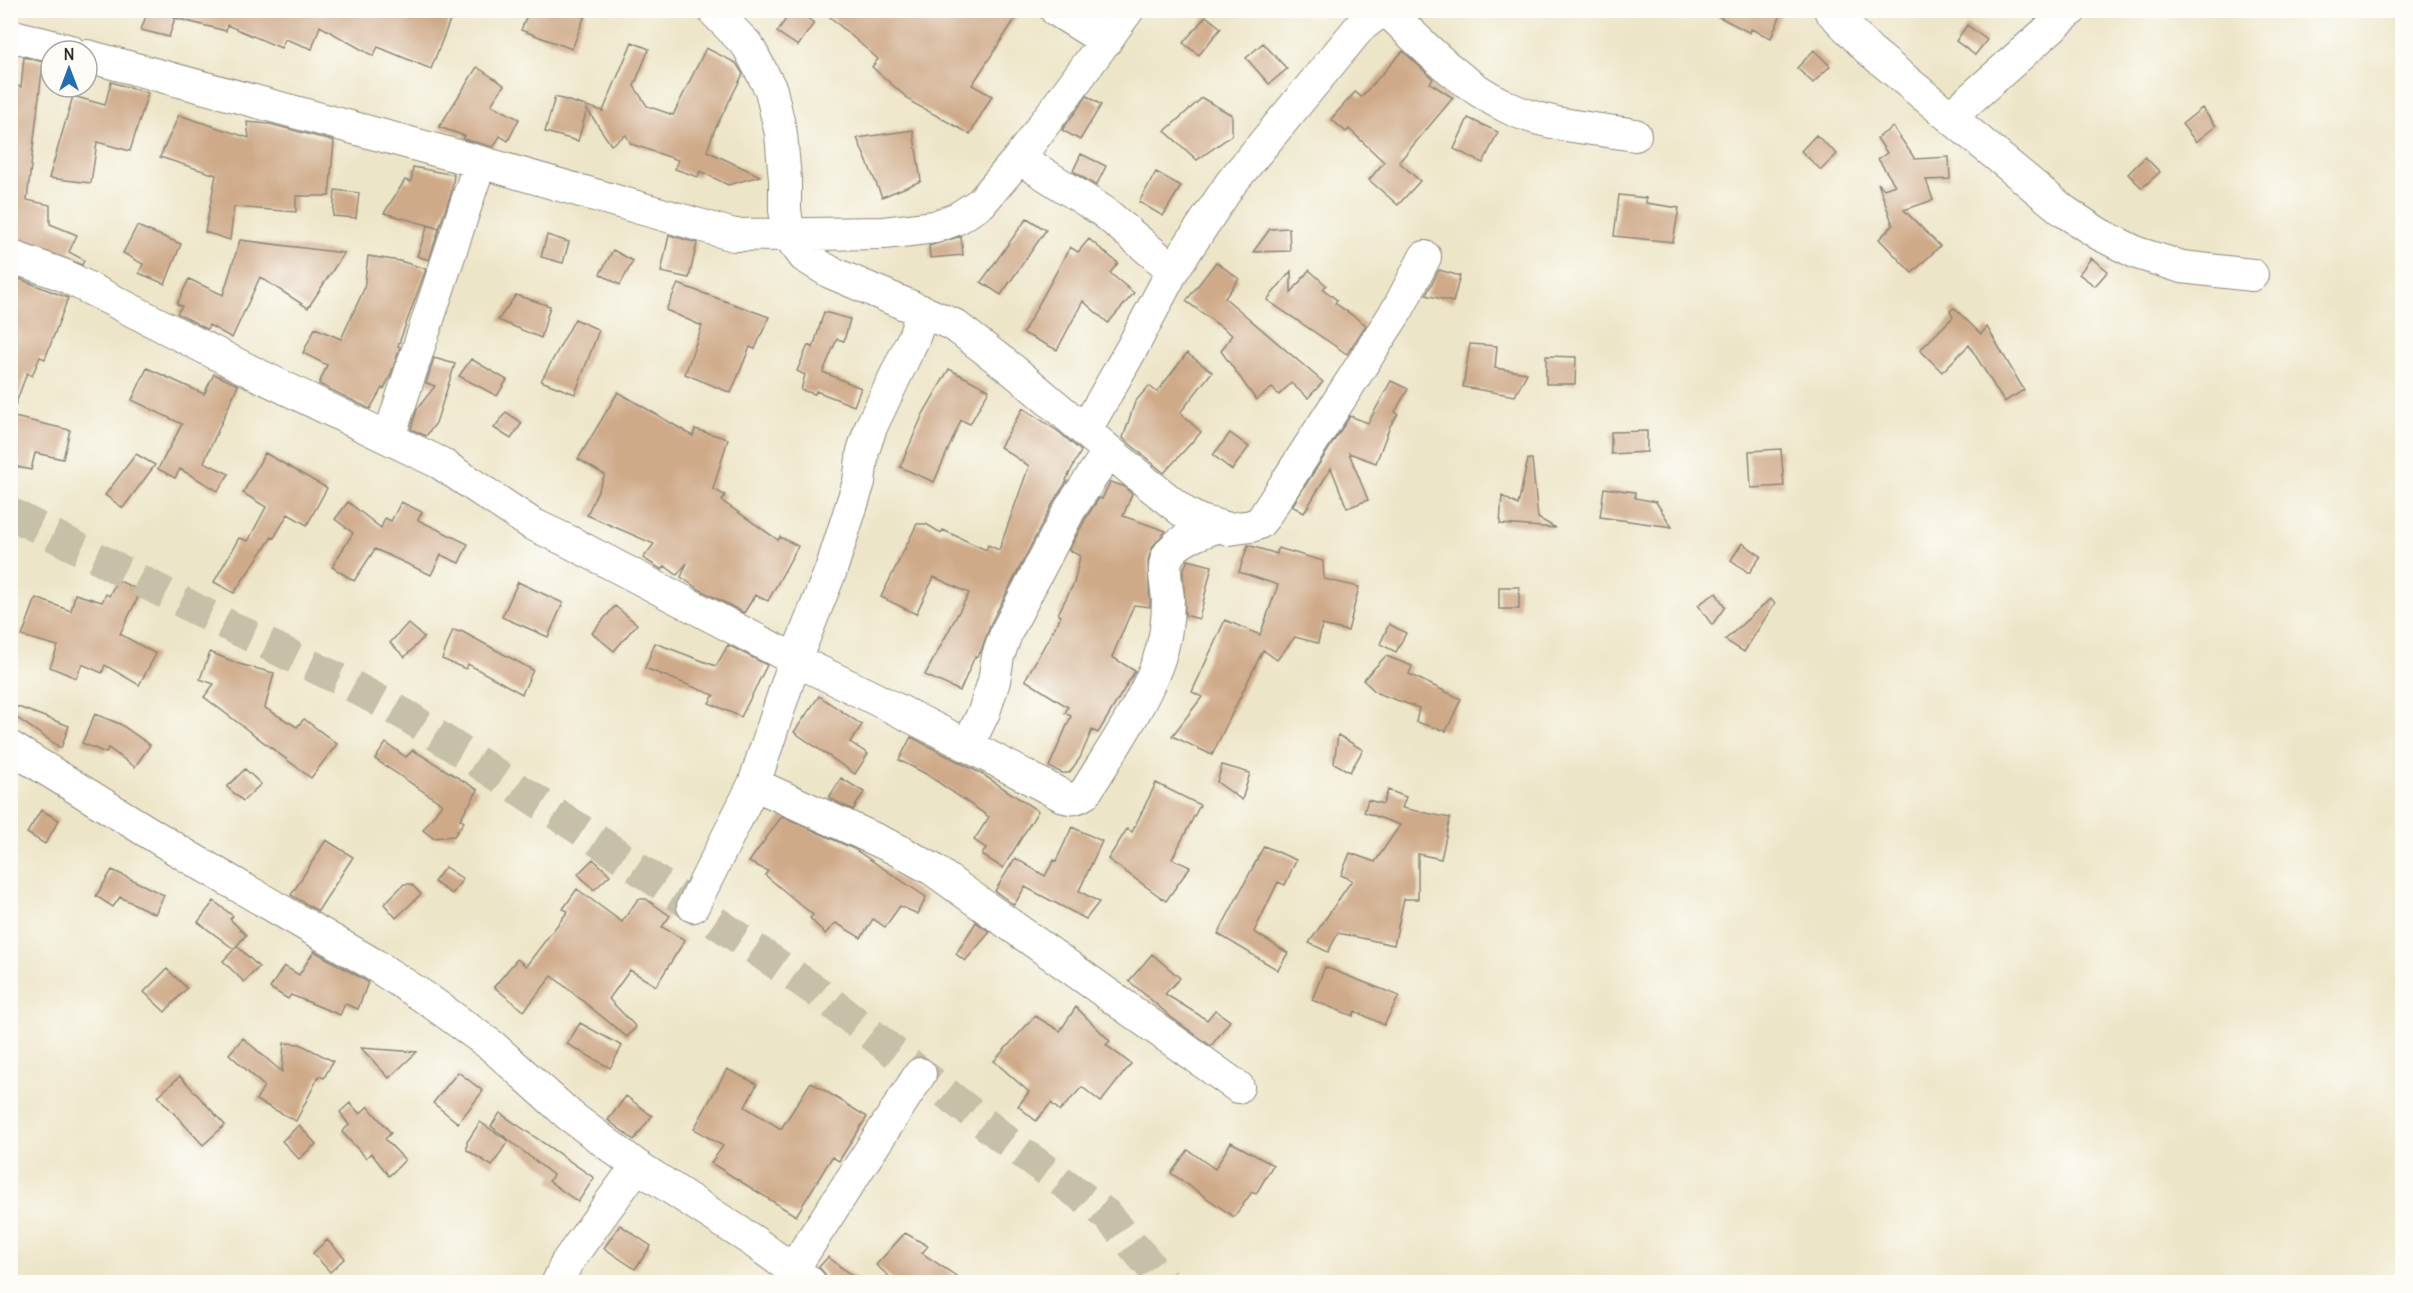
<svg xmlns="http://www.w3.org/2000/svg" width="2413" height="1293" viewBox="0 0 2413 1293" font-family="Delius,sans-serif">
<rect width="100%" height="100%" fill="#fdfcf7"/>
<filter id="ink" filterUnits="userSpaceOnUse"><feTurbulence type="fractalNoise" baseFrequency=".0167" numOctaves="2"/><feDisplacementMap in="SourceGraphic" scale="12" xChannelSelector="R" yChannelSelector="G"/><feConvolveMatrix kernelMatrix="1 2 1 2 8 2 1 2 1" color-interpolation-filters="sRGB"/></filter>
<filter id="wash" filterUnits="userSpaceOnUse"><feTurbulence type="fractalNoise" baseFrequency=".008" numOctaves="4" result="noise"/><feDisplacementMap in="SourceGraphic" scale="24" xChannelSelector="R" yChannelSelector="G"/><feGaussianBlur stdDeviation="1.35" result="paint"/><feColorMatrix in="noise" values="0 0 0 0 0 0 0 0 0 0 0 0 0 0 0 0 0 1.4 0 .05"/><feComposite in="paint" operator="in"/></filter>
<g filter="url(#wash)">
<rect width="100%" height="100%" fill="#ede5c7"/>
<g id="blocks">
<path fill="#cfaa89" d="M148,10H454L431,69L378,47L373,56L320,26L312,49L285,39L281,48L227,25L226,31L175,18L169,37L141,30Z
M529,10H587L572,49L521,30Z
M792,10H796L814,23L798,46L777,32Z
M822,10H1021L972,85L992,96L970,134L913,103L872,67L878,59Z
M1706,10H1783L1771,38L1751,29L1750,33Z
M1206,16L1221,28L1199,55L1183,43Z
M1967,25L1987,40L1975,55L1956,41Z
M632,42L649,49L634,86L647,106L673,115L706,48L736,63L743,74L714,131L707,151L760,176L728,185L700,171L698,177L675,169L678,160L631,144L626,135L611,145L587,109L578,141L545,132L555,97L603,111Z
M1263,43L1287,69L1269,84L1246,58Z
M1814,50L1830,66L1813,83L1797,68Z
M1403,51L1433,79L1430,83L1453,98L1399,162L1420,181L1398,205L1369,180L1384,162L1349,129L1346,132L1331,119L1355,92L1361,97Z
M24,57L43,62L27,200L50,205V224L77,235L69,252L84,260L82,265L10,239V84L21,87Z
M477,67L504,85L491,105L519,119L508,141L500,136L494,147L463,139L465,136L439,127Z
M111,82L148,93L130,151L97,142L91,183L49,178L73,96L105,105Z
M1087,96L1101,105L1080,140L1062,130Z
M1202,98L1232,115V135L1197,160L1165,131Z
M2202,108L2216,126L2196,142L2182,124Z
M179,115L249,138L247,122L270,124L334,141L329,196H296V212L234,207L230,240L205,232L216,175L160,157Z
M1468,118L1498,132L1483,163L1454,149Z
M1893,127L1915,159L1949,157L1950,179L1926,180L1933,200L1904,210L1940,246L1912,273L1879,239L1893,225L1878,183L1884,189L1895,185L1878,159L1887,153L1877,138Z
M913,130L921,181L882,197L857,138Z
M1816,135L1837,154L1821,170L1801,151Z
M1081,154L1106,166L1096,186L1073,171Z
M2145,157L2160,172L2142,188L2128,174Z
M413,167L454,175L451,194L439,228L384,213L405,180L411,182Z
M1156,172L1181,186L1163,216L1139,202Z
M335,190L359,193L356,218L333,216Z
M1619,195L1646,198V203L1679,208L1673,242L1614,236Z
M1027,218L1046,230L1001,295L981,282Z
M428,225L439,229L429,260L417,256Z
M137,226L181,244L165,284L139,273L143,264L123,253Z
M1289,228L1290,251L1253,252L1270,229Z
M547,235L569,242L563,263L541,257Z
M669,235L697,243L689,278L661,272Z
M961,236L963,255L930,258L929,246Z
M1089,239L1118,263L1110,273L1134,293L1108,323L1083,301L1057,350L1023,333L1070,247L1078,252Z
M240,240L344,253L308,308L260,277L232,338L209,325L207,329L177,313L182,306L177,304L189,279L223,295Z
M613,250L633,261L620,285L600,274Z
M368,256L400,261L426,269L398,346L400,347L391,374L384,389L382,388L370,409L319,384L327,365L303,353L315,328L341,339L364,289Z
M2091,258L2108,271L2095,286L2079,274Z
M1216,262L1239,279L1225,298L1323,382L1308,398L1291,383L1279,395L1272,388L1256,400L1221,351L1232,335L1186,301Z
M1309,270L1326,285L1323,289L1337,300L1335,303L1366,325L1347,354L1267,300L1291,271V293Z
M1439,270L1460,276L1453,302L1426,295Z
M10,275L68,298L45,359L40,357L32,376L27,373L13,411H10Z
M678,284L769,317L755,349L750,347L731,393L685,374L702,326L666,310Z
M516,295L550,306L541,338L498,320Z
M1954,308L1981,334L1987,327L2024,390L2004,402L1969,345L1942,372L1920,350L1953,317L1950,311Z
M824,312L850,319L844,341L837,339L823,372L861,388L854,406L816,391L815,394L801,390L805,375L797,371L808,345L813,348Z
M575,319L599,330L575,394L541,381Z
M1470,344L1497,346L1495,368L1527,373L1515,396L1463,387Z
M1187,353L1212,372L1180,413L1201,432L1164,473L1123,438L1135,402L1149,386L1157,392Z
M1546,356L1576,357L1575,384H1546Z
M434,358L455,364L436,423L426,436L411,429L417,409L435,386L426,383Z
M471,359L507,380L497,396L459,376Z
M147,368L204,394L214,374L238,385L204,462L229,474L218,491L180,469L175,478L158,469L182,424L132,400Z
M949,369L989,390L970,424L961,420L934,482L900,467L923,414Z
M1391,381L1408,389L1395,412L1398,414L1390,426L1376,463L1349,453L1368,500L1347,508L1331,468L1304,513L1292,506L1350,416L1368,423Z
M618,392L693,436L695,429L728,439L713,489L725,495L722,501L778,540L780,537L798,546L768,601L755,595L744,613L697,588L681,577L687,563L677,575L665,566L662,570L643,558L654,544L587,515L605,475L578,459Z
M1023,408L1059,432L1081,451L1066,480L1067,481L1054,501L991,623L981,651L977,657L975,656L960,691L925,675L969,593L934,577L916,614L881,597L917,524H926L941,533L943,530L986,550L988,545L999,550L1029,466L1000,447Z
M506,412L522,423L511,439L494,428Z
M10,416L70,430L63,459L35,453L31,470L10,465Z
M1647,431V452L1611,454V432Z
M1230,433L1249,447L1232,470L1213,455Z
M1781,449L1784,486L1751,488L1749,451Z
M265,453L327,488L307,525L288,514L274,538L272,537L234,593L214,582L239,538L248,541L266,507L243,493Z
M136,454L155,465L123,508L105,495Z
M1528,459H1532L1538,518L1556,528L1500,524L1502,496L1518,505Z
M1110,482L1123,486L1132,494L1123,516L1166,531L1153,546L1148,560L1150,607L1134,605L1112,657L1135,671L1098,733L1092,730L1080,758L1069,773H1062L1049,767L1071,716L1065,713L1068,707L1025,680L1061,616L1058,614L1074,583L1080,556L1069,550L1086,518L1099,498L1102,499Z
M1604,488L1635,492V498L1656,502L1672,527L1600,517Z
M348,502L381,528L385,518L391,521L401,502L422,512L418,520L468,544L459,563L441,555L431,575L375,549L354,581L332,567L353,533L335,519Z
M1742,543L1761,556L1749,573L1731,560Z
M1248,545L1277,554L1278,548L1323,561L1324,579L1359,587L1348,631L1322,625L1318,643L1295,637L1277,660L1263,650L1212,755L1172,736L1202,697L1192,692L1225,620L1260,635L1278,585L1239,572Z
M1188,560L1212,566L1199,619L1185,615L1183,570Z
M117,580L141,591L120,634L156,654L139,685L105,665L102,673L82,664L76,678L50,667L58,646L22,636L36,598L71,611L75,594L102,602L106,594L109,596Z
M518,582L563,603L548,637L502,617Z
M1499,587H1519V609H1499Z
M1716,593L1725,607L1712,625L1698,605Z
M1770,599L1775,603L1744,652L1725,640Z
M615,606L637,624L614,651L592,633Z
M408,623L424,637L405,657L390,643Z
M1389,624L1406,633L1396,652L1380,644Z
M453,630L460,632L461,631L533,670L522,694L468,664L466,669L442,659Z
M655,643L716,666L728,645L767,665L741,717L709,703L714,695L645,668Z
M210,652L239,664L274,673L265,708L297,727L304,719L337,744L311,778L204,697L214,684L200,679Z
M1386,656L1412,666L1409,674L1461,699L1446,731L1416,722L1419,708L1377,693L1363,680Z
M819,696L862,725L850,742L868,754L855,774L794,732Z
M10,704L69,726L61,748L10,713Z
M95,714L120,724L150,745L135,767L108,748L106,753L82,743Z
M1338,735L1363,750L1350,772L1334,763Z
M911,737L982,774L1038,811L1003,868L982,855L986,848L974,840L989,817L926,774L899,760Z
M386,743L406,757L413,750L478,790L460,819L464,822L454,836L433,838L423,830L442,804L375,759Z
M1222,765L1250,773L1242,800L1217,782Z
M245,769L261,784L243,801L227,787Z
M841,778L864,792L853,810L829,798Z
M1156,783L1200,805L1172,859L1190,867L1166,901L1108,859L1127,829L1132,832Z
M1388,790L1406,797L1402,808L1450,818L1441,859L1418,854V899H1404L1394,945L1338,933L1328,952L1309,943L1352,880L1341,875L1350,853L1375,862L1400,825L1364,812L1368,800L1383,804Z
M41,810L59,820L45,844L27,833Z
M782,816L854,849L926,897L918,914L900,906L885,927L873,919L861,938L836,923L825,934L810,918L813,915L765,875L768,871L749,862Z
M1072,827L1102,841L1079,891L1099,902L1086,919L1025,887L1014,905L995,891L1015,858L1045,876L1054,860L1056,861Z
M326,840L353,857L318,911L291,895Z
M1264,846L1296,860L1285,885L1278,882L1254,932L1288,953L1278,970L1218,934Z
M593,859L610,875L594,890L578,874Z
M445,867L463,879L452,894L434,882Z
M112,870L164,895L155,914L120,897L113,907L96,896Z
M404,884H411L421,894L396,918L384,904Z
M577,889L622,922L638,899H646L670,916L662,927L685,940L656,986L630,970L609,999L636,1027L627,1037L552,976L524,1011L494,987L517,959L526,966L568,911L563,909Z
M214,901L233,916L230,919L246,935L234,949L198,922Z
M976,922L990,932L965,961L956,954Z
M237,946L259,967L244,982L223,961Z
M314,951L368,982L358,1009L345,1004L340,1015L291,995L288,999L270,988L284,966L299,975Z
M1152,954L1180,978L1165,994L1207,1020L1215,1010L1230,1021L1211,1046L1171,1017L1129,981Z
M1325,967L1399,996L1384,1025L1355,1011L1353,1016L1312,1000Z
M167,969L187,988L165,1012L144,992Z
M1076,1007L1110,1041L1106,1045L1131,1064L1101,1102L1082,1087L1060,1111L1051,1103L1036,1121L1018,1106L1029,1092L994,1061L1035,1016L1060,1031Z
M580,1023L622,1046L610,1068L567,1044Z
M243,1038L282,1072L284,1043L300,1044L333,1061L324,1078L319,1076L296,1121L256,1100L264,1086L229,1054Z
M361,1048L417,1052L389,1078Z
M727,1069L757,1084L745,1107L781,1129L811,1082L867,1117L839,1161L832,1157L796,1216L711,1163L723,1146L694,1129Z
M458,1072L483,1091L458,1123L433,1103Z
M180,1076L225,1125L203,1145L158,1096Z
M626,1096L652,1116L634,1140L608,1120Z
M350,1103L360,1114L368,1106L391,1133L385,1139L405,1160L389,1176L371,1153L366,1158L342,1132L349,1125L340,1112Z
M500,1113L594,1178L578,1202L549,1181L553,1175L491,1126Z
M480,1122L508,1141L492,1166L467,1150V1142Z
M299,1125L316,1144L299,1159L282,1141Z
M1231,1142L1273,1165L1256,1194L1252,1192L1234,1217L1171,1173L1188,1150L1215,1169Z
M620,1225L651,1246L635,1269L604,1248Z
M905,1233L928,1246L922,1253L965,1282H896L876,1265Z
M327,1240L345,1258L330,1272L313,1253Z
M828,1257L860,1282H827L825,1274L819,1267Z"/>
</g>
</g>
<g filter="url(#ink)">
<use href="#blocks" fill-opacity="0" stroke="#8c8879" stroke-width="1.5"/>
<g fill="none" stroke-linecap="round" stroke-linejoin="round">
<path stroke="#c6c0a8" stroke-width="32" stroke-dasharray="32 16" stroke-linecap="butt" d="M10,513L209,616L345,682L407,716L601,843L819,993L1017,1149L1106,1214L1164,1282"/>
<g stroke="#8c8879" stroke-width="34">
<path id="minor" d="M713,10L748,46L771,90L781,134L785,180V210L789,236L804,256L830,272L954,325L1014,371L1146,482L1185,513L1200,521L1229,529L1251,526L1259,523L1264,517L1399,307L1425,257
M1056,10L1106,41
M1387,10C1424,47 1461,85 1509,108C1544,125 1597,129 1635,135
M1830,10L1869,50L2064,211L2099,234L2137,253L2182,267L2252,275
M10,35L70,51
M87,56L480,162L734,235L884,233L935,227L958,218L981,203L1019,158L1128,10
M1950,117L2071,10
M1019,158L1104,212L1173,270
M10,256L63,275L252,372L440,463L532,524L570,542L795,660L754,784L693,906
M923,311L914,337L871,427L863,451L859,482L831,570L795,660C886,703 974,748 1063,796C1072,800 1076,799 1085,793C1110,752 1142,706 1158,662C1165,643 1168,619 1168,599C1167,585 1161,566 1169,554C1179,539 1200,533 1216,527
M1085,431L1132,348L1173,270L1231,183L1360,27L1382,10
M389,437L480,162
M968,745L984,712L994,681L998,656L1007,631L1070,509L1109,451
M10,747L187,856L373,964L427,999L492,1046L569,1115L637,1166L753,1241L809,1282
M754,784L894,848L932,869L1238,1087
M793,1269L920,1074
M558,1282L567,1262L637,1166"/>
</g>
<use href="#minor" stroke="#fff" stroke-width="32"/>
</g>
</g>
<rect width="2413" height="1293" fill="none" stroke="#fdfcf7" stroke-width="36"/>
<g transform="translate(69 69)"><circle r="28" fill="#fdfcf7" stroke="#a9a8a5" stroke-width="1.5"/>
<path d="M0-4.5L10 22L0 15L-10 22Z" fill="#1f6fb2"/>
<text y="-9" font-size="16" font-weight="bold" text-anchor="middle" fill="#2b2b2b">N</text>
</g>
</svg>
